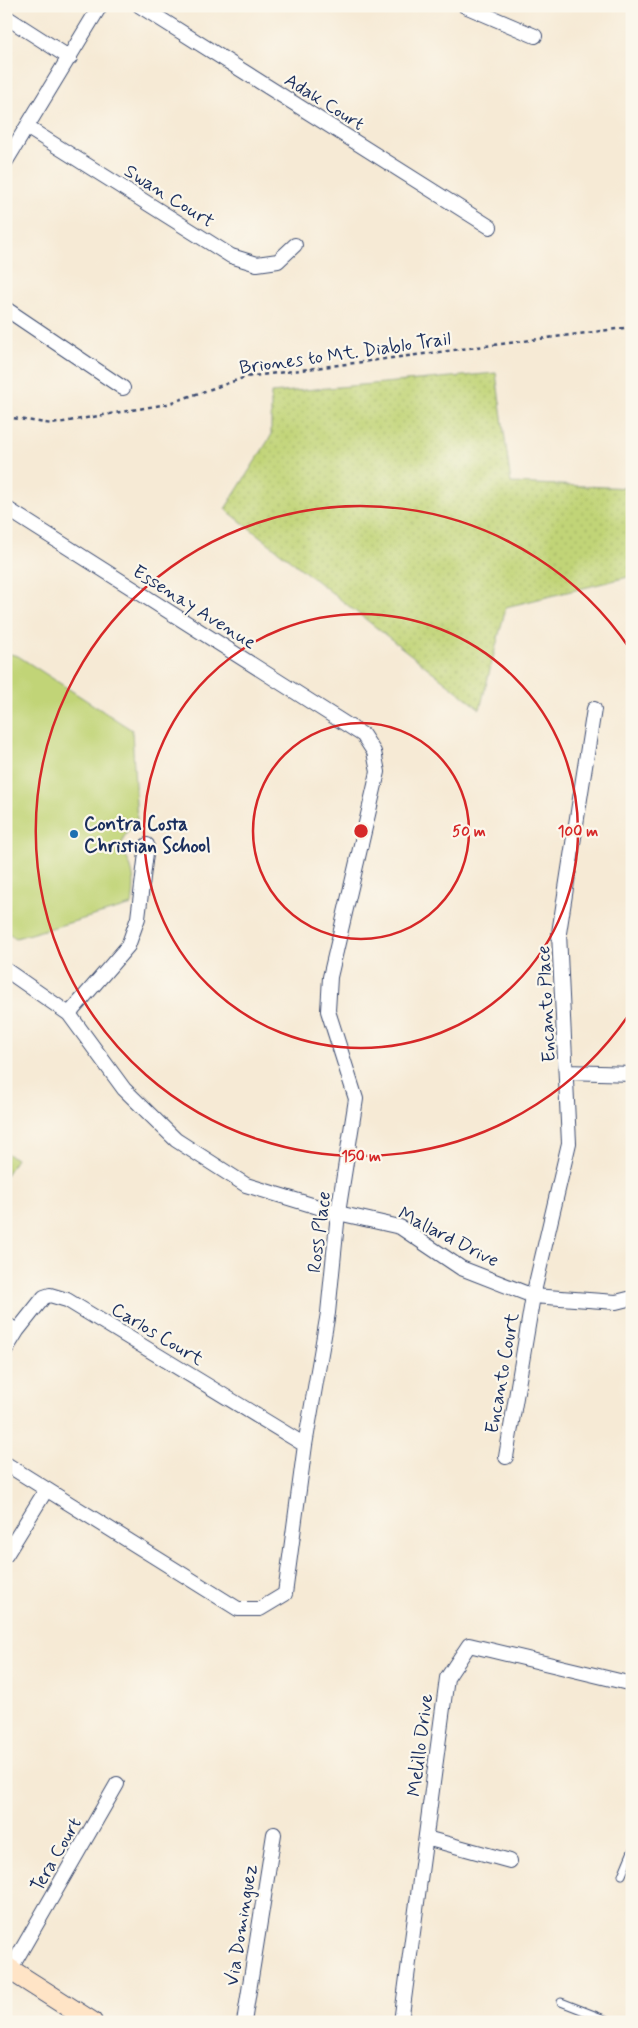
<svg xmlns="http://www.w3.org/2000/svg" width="638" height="2028" viewBox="0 0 638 2028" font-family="Mynerve,sans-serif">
<defs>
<pattern id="grass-dots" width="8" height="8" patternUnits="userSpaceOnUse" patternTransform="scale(1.25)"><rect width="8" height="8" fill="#c1d477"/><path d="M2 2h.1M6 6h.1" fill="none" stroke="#a5b669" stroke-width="1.8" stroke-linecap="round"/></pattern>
</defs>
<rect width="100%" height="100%" fill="#fbf7ec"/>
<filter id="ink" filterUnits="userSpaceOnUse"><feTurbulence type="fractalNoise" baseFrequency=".02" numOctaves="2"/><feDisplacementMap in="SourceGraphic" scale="10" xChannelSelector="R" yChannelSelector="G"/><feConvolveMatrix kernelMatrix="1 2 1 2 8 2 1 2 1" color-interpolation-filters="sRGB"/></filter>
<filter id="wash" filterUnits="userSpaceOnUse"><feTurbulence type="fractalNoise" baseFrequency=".0096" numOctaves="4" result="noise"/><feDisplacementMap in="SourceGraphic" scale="20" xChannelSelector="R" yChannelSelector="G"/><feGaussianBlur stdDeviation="1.12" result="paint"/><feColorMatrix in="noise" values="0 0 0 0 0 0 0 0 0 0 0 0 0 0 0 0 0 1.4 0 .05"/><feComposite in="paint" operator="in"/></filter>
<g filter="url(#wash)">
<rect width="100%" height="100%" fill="#f6ead5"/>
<path fill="url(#grass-dots)" stroke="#6e826a" d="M496,373L511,483L632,488V576L506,607L480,709L225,509L271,436V393Z"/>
<path fill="#c1d477" stroke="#6e826a" d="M6,653L18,656L132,730L137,823C109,846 129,851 133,876C135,885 133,896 132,905L16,938L6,932Z
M6,1153L16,1159L6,1175Z"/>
</g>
<g filter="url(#ink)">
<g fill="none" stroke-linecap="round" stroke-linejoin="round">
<g stroke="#3c4b70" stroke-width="9">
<path id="lane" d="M622,1875L632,1851
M561,2002L612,2022"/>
</g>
<g stroke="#3c4b70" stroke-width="16">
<path id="street" d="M140,6L490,227
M465,6L535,36
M6,17L70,58
M28,128L231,256L257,264L278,261L295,245
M6,161L100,6
M6,309L123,388
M6,508L363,735L374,752L378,772L330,977L328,1011L356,1099L338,1213L328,1313L305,1445L285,1594L260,1609H238L6,1464
M6,970L69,1014L124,1089L176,1140L246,1185L338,1213L400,1227L461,1268L533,1296L616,1302L632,1298
M69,1014L128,946L138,918L147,845
M567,1072L632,1074
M6,1324L17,1331
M6,1349L17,1331L44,1297L50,1295L67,1300L305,1445
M506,1457L533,1296L569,1143L559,933L594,709
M6,1555L46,1490
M426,1838L510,1861
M10,1970L117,1784
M244,2022L274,1834
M401,2022L447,1678L469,1645L632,1684"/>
</g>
<g stroke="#3c4b70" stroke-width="22">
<path id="secondary" d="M6,1967L92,2022"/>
</g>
<path stroke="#3c4b70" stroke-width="2.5" stroke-dasharray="4 4" stroke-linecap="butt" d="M6,417L52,424L167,404L246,377L632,327"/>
<use href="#lane" stroke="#fff" stroke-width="7"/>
<use href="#street" stroke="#fff" stroke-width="14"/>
<use href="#secondary" stroke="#ffe4c6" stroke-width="20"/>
</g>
</g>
<g fill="none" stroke="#d62828" stroke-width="2.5">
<circle cx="361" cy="831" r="108"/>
<circle cx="361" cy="831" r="217"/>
<path d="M630 1013A325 325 0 1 1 630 649"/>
</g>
<circle fill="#1f6fb2" stroke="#fbf7ec" stroke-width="2" cx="74" cy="834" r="5"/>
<g text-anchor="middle" stroke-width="4.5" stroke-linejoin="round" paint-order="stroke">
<g font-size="19" fill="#1b2f5e" stroke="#fbf7ec">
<text transform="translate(325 101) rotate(32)" y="7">Adak Court</text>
<text transform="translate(170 195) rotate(32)" y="7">Swan Court</text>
<text transform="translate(345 352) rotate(-8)" y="7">Briones to Mt. Diablo Trail</text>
<text transform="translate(195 606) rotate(32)" y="7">Essenay Avenue</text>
<text transform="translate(545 1004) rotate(-93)" y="7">Encanto Place</text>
<text transform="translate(318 1232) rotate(-83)" y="7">Ross Place</text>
<text transform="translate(449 1236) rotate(27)" y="7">Mallard Drive</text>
<text transform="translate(158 1333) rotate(31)" y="7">Carlos Court</text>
<text transform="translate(501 1373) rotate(-80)" y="7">Encanto Court</text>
<text transform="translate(419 1745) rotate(-83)" y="7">Melillo Drive</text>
<text transform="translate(55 1854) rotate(-60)" y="7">Tera Court</text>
<text transform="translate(240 1925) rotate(-81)" y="7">Via Dominguez</text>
</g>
<g font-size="19" font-weight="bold" fill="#1b2f5e" stroke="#fbf7ec" text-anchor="start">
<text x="84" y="830">Contra Costa<tspan x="84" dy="22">Christian School</tspan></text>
</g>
</g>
<circle cx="361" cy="831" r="8" fill="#d62828" stroke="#fbf7ec" stroke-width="2.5"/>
<g font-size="15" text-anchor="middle" font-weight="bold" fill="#d62828" stroke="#fbf7ec" stroke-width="4.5" stroke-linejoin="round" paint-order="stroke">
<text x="469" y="836">50 m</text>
<text x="578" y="836">100 m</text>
<text x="361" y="1161">150 m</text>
</g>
<rect width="638" height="2028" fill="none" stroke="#fbf7ec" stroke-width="25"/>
</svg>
